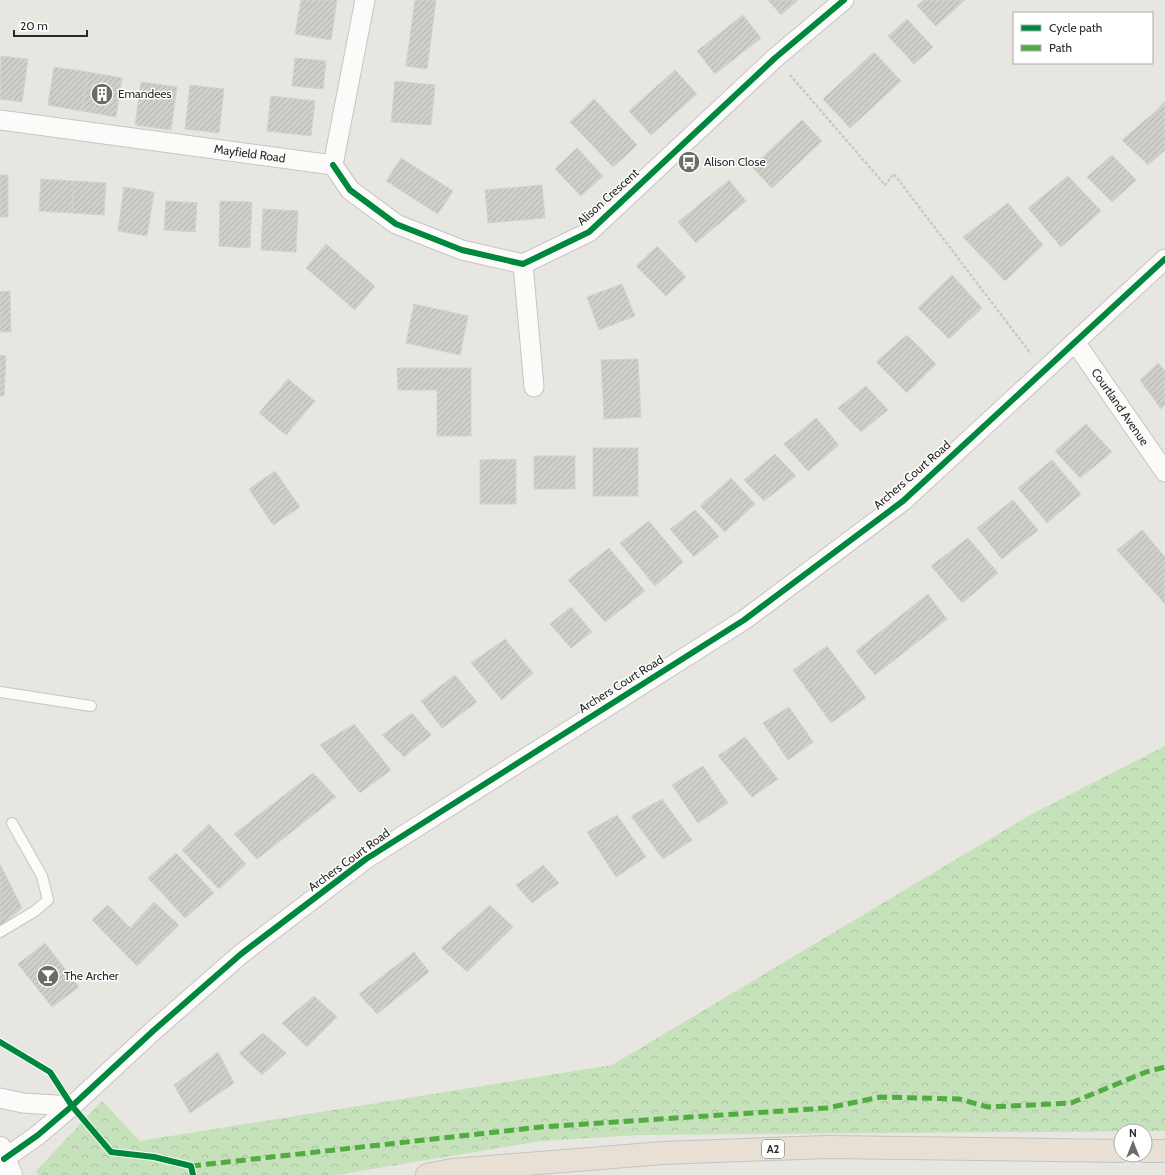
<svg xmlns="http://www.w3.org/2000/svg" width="1165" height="1175" viewBox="0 0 1165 1175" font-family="Cabin,sans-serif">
<defs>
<pattern id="forest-crowns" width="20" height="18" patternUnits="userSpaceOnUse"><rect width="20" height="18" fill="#c5e2bb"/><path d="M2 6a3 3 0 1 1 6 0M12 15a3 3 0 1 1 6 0" fill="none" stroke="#a9c2a1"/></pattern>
<pattern id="building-hatch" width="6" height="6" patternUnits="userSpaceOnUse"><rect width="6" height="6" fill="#cfcec9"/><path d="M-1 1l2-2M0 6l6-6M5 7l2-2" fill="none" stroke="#b2b1ad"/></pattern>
</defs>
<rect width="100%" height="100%" fill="#e8e6e0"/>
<path fill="url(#forest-crowns)" d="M1165,746V1131L640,1135L541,1141L336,1175H38L36,1171L102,1101L140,1141L612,1065L1032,814Z"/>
<path fill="url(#building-hatch)" stroke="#d3d2cc" d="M301,0H337L331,40L295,34Z
M415,0H436L427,69L406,66Z
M768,0H798L781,15Z
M924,0H965L936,26L917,6Z
M743,15L761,38L715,74L697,51Z
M907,19L933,47L914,64L888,36Z
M874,52L901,81L850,128L823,99Z
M1,56L28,59L22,102L0,99Z
M295,58L326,61L323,89L292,86Z
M54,67L88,72L82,111L48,105Z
M675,70L697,94L651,135L629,111Z
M88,72L122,78L116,117L82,111Z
M395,81L435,85L431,125L391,122Z
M141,82L177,87L171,130L135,125Z
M190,85L224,89L219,133L185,129Z
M271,96L315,101L311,136L267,131Z
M594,99L637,145L613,167L570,122Z
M1165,101V118L1157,110Z
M1157,110L1165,118V150L1148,165L1122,140Z
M802,120L822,141L772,188L752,167Z
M577,148L603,176L581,196L555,169Z
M1112,155L1136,180L1112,202L1087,177Z
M401,158L453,191L438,214L386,181Z
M0,175H8V217H0Z
M1068,176L1101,211L1061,247L1028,208Z
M41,179L74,181L72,213L39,211Z
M729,180L746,201L696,243L678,222Z
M74,181L106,183L104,215L72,213Z
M542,185L545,218L488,223L485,190Z
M124,187L154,192L147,236L118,231Z
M166,201L197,203L195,232L164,230Z
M220,201L252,202L250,248L219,246Z
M1008,203L1043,245L1005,281L963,237Z
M263,209L298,211L296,252L261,250Z
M326,244L375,286L355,310L306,268Z
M657,246L686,277L666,296L636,266Z
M952,275L982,308L949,339L918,308Z
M622,284L635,316L599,330L587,297Z
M10,291L11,332H0V292Z
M414,304L468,316L460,355L406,343Z
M907,335L936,364L907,393L876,362Z
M0,355L6,356L4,396H0Z
M638,359L641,417L604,419L601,360Z
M1158,363L1165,371V405L1161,409L1140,380Z
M397,368H471V436H437V390H398Z
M288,379L315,401L286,435L259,413Z
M866,386L888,410L861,432L838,408Z
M816,418L839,445L808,471L784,444Z
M1086,424L1112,452L1080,478L1055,451Z
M593,448H638V496H593Z
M775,454L796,476L764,501L744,480Z
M534,456H575V489H534Z
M516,459V504H480V460Z
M1052,460L1081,494L1047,523L1018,488Z
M275,471L300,507L273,525L249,489Z
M731,478L755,504L725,532L700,506Z
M1013,500L1038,530L1002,559L977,528Z
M695,510L719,536L694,557L670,529Z
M649,521L683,562L655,586L620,543Z
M1142,530L1165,557V604L1117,550Z
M968,538L998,573L962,603L931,566Z
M609,548L645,591L605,622L568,580Z
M928,594L947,619L875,675L856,651Z
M571,607L592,632L571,648L550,624Z
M505,639L533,673L502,700L471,663Z
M827,646L866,698L831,723L793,670Z
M455,675L477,702L442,728L421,701Z
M789,707L813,742L788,760L763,723Z
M412,713L431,735L404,757L382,735Z
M354,724L391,770L360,793L320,745Z
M745,737L778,779L752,797L718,756Z
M703,766L728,803L698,823L672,785Z
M313,773L336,797L257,859L234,834Z
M662,799L692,840L663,859L631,816Z
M617,815L646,857L616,877L587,832Z
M209,824L246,864L219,889L182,850Z
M176,853L214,893L185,918L148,878Z
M0,864L22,908L0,926Z
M543,865L559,883L532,903L516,885Z
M154,902L179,925L137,966L92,920L108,905L130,928Z
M490,905L513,927L467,972L441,948Z
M45,943L79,987L52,1007L18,964Z
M414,952L429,972L377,1014L359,994Z
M314,996L337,1017L307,1047L282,1023Z
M263,1033L286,1053L262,1075L239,1053Z
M218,1052L234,1083L190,1113L174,1085Z"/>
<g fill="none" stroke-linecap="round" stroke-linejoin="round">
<g stroke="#c5c5c5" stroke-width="12">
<path id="lane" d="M0,692L91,706
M0,932L35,911L48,900L42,876L12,823"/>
</g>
<g stroke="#c5c5c5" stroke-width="21">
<g id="street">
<path id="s1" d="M0,120L333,165"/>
<path d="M333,165L350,190L396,224L462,250L523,264L589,232L775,58L844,0"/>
<path d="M333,165L365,0"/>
<path d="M523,264L534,387"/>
<path id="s2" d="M1075,342L1165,472"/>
<path d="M0,1098L23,1103L72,1106"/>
<path d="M4,1159L38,1135L72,1106L153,1031L241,954L366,859L744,620L903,501L1165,259"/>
</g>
</g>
<g stroke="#c5c5c5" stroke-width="24">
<path id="secondary" d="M0,1148L11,1175"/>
</g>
<g stroke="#c4c4c1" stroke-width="24">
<path id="highway" d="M1145,1151H1165
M427,1175L452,1170L663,1153L827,1147L1121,1151"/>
</g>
<path stroke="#c8c8c7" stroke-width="2.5" stroke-dasharray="3 2" stroke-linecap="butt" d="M790,75L885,185L894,174L1031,354"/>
<use href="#lane" stroke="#fcfbfa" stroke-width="10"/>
<use href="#street" stroke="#fcfbfa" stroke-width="19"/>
<use href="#secondary" stroke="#fcfbfa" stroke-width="22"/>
<use href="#highway" stroke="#e8e0d4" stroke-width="22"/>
<path stroke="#53ab44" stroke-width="5" stroke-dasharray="10 5" stroke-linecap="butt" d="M191,1166L541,1127L827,1108L881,1097L959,1099L988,1107L1071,1103L1146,1072L1165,1067"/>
<g stroke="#fff" stroke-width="8">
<path id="cycleway" d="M333,165L350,190L396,224L462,250L523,264L589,232L775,58L844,0
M0,1042L50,1072L72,1106L111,1152L154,1157L191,1166L193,1175
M4,1159L38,1135L72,1106L153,1031L241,954L366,859L744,620L903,501L1165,259"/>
</g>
<use href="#cycleway" stroke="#00873e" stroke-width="6"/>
</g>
<defs>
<g id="building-disc" transform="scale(1.15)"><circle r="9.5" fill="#6c6c6a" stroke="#fff"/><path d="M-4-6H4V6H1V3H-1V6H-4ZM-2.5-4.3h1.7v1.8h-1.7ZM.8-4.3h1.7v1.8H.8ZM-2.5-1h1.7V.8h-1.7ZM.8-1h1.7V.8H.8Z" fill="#fff"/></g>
<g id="bus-disc" transform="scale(1.15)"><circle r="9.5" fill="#6c6c6a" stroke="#fff"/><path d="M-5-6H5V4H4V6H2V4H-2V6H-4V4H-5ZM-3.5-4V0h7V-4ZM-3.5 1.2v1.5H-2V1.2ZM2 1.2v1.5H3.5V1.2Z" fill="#fff"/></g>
<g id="bar-disc" transform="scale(1.15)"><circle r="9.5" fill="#6c6c6a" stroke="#fff"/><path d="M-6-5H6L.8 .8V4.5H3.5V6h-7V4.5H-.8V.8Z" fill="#fff"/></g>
</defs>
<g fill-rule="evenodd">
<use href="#building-disc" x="102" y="94"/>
<use href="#bus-disc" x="689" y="162"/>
<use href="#bar-disc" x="48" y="976"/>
</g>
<g text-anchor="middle" stroke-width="3" stroke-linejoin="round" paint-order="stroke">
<rect fill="#fff" stroke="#6a6a6a" stroke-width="1" x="762" y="1140" width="22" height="18" rx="3"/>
<g font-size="11" font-weight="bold" fill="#2a2a2a">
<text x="773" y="1153">A2</text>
</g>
<g font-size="12" fill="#2a2a2a" stroke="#fff" text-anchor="start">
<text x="118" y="98">Emandees</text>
<text x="704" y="166">Alison Close</text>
<text x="64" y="980">The Archer</text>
</g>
<g font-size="12" fill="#2a2a2a" stroke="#fff">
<text dy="4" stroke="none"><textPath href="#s1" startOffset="252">Mayfield Road</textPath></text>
<text transform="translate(608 197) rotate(-42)" y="4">Alison Crescent</text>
<text dy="4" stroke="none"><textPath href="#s2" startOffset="79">Courtland Avenue</textPath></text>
<text transform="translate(912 475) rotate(-41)" y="4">Archers Court Road</text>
<text transform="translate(621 684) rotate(-32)" y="4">Archers Court Road</text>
<text transform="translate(349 860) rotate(-36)" y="4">Archers Court Road</text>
</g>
</g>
<rect x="1013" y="12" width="140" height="52" fill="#ffffff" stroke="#aaaaaa"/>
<rect x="1021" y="25" width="20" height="6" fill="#00873e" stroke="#aaaaaa"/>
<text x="1049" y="32" font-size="12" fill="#2a2a2a">Cycle path</text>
<rect x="1021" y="45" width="20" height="6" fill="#53ab44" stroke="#aaaaaa"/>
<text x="1049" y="52" font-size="12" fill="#2a2a2a">Path</text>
<g transform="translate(1133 1143)"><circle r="19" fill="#ffffff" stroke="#aaaaaa"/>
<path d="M0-3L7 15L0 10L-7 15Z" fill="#6c6c6a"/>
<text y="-6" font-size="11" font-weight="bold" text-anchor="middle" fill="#2a2a2a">N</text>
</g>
<path d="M14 30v6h73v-6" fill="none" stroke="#2a2a2a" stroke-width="2"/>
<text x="20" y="30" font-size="12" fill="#2a2a2a" stroke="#ffffff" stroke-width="3" paint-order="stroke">20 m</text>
</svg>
